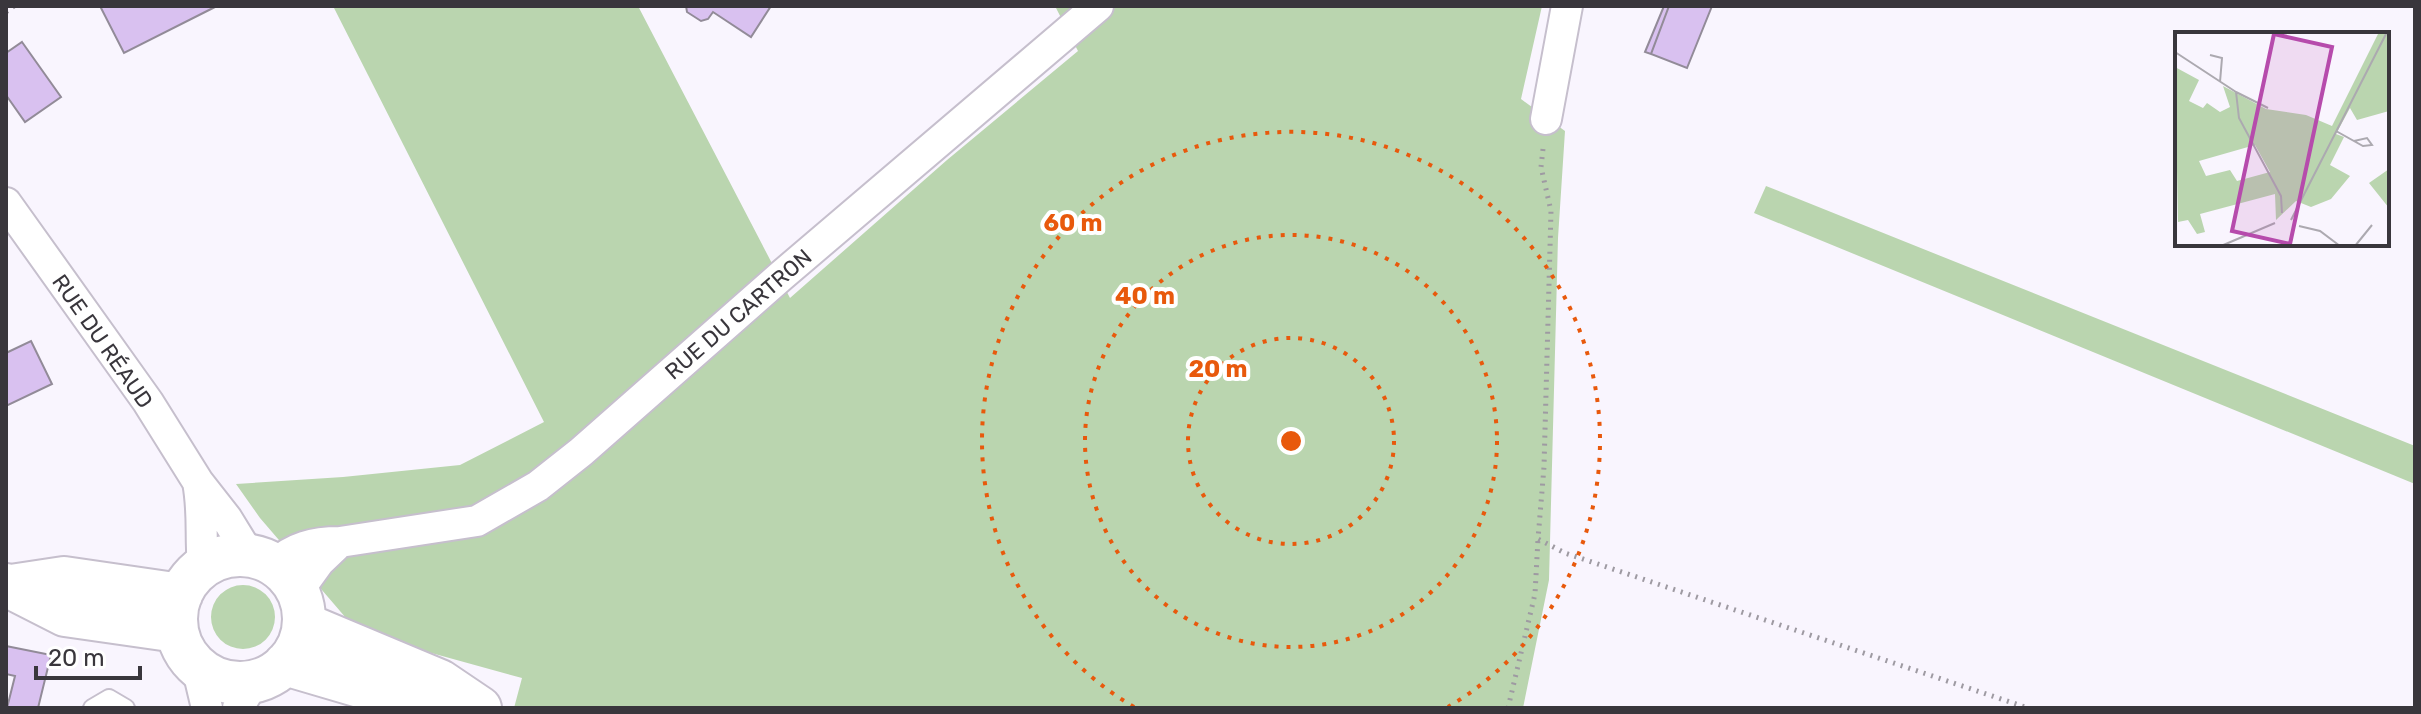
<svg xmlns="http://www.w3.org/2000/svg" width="2421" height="714" viewBox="0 0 2421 714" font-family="Rubik,sans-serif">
<rect width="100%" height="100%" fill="#f9f5fe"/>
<path fill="#bad5af" d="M333,6H638L790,298L947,160L1078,51L1055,6H1542L1521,99L1565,131L1558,238L1549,580L1523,708H514L522,678L406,646L346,618L260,518L236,484L343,477L460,465L544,422Z
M1766,186L2415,446V484L1754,213Z
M211 617a32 32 0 1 1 64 0a32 32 0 1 1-64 0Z"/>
<path fill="#d9c1f0" stroke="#928b98" stroke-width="2" d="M100,6H217L124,53Z
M686,6H771L751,37L713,12L708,19L701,21L687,12Z
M1664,6H1669L1651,54L1645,52Z
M1669,6H1712L1687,68L1651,54Z
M22,42L61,97L25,122L6,95V53Z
M31,341L52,384L6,406V353Z
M6,646L51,655L38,708H7L15,676L6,674Z"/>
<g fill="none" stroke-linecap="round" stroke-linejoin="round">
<g stroke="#c6bfcd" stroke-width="20">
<path id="lane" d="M92,708L109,698L126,708"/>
</g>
<g stroke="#c6bfcd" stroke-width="34">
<path id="street" d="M1546,119L1567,6
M6,203L148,402L198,482
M340,542L477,521L538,486L581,452L781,276L1098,6
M274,565C293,547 314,542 340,542L319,562L298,591
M203,566C200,536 204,513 198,482L227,519L249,555
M197,666L207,708
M238,708L254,681"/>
</g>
<g stroke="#c6bfcd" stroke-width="46">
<path id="secondary" d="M176 619a64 64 0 1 1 128 0a64 64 0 1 1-128 0Z
M6,585L65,615L177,631
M11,586L64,578L181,595
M304,624L440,681L480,708
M285,664L424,705L444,708"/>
</g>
<path stroke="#9e9aa2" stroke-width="5" stroke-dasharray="2 6" stroke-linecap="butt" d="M6,12L14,6
M1543,149L1541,167L1551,211L1544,467L1538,539L1565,553L2028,708
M1508,708L1535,594L1538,539"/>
<use href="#lane" stroke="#fff" stroke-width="16"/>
<use href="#street" stroke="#fff" stroke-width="30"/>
<use href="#secondary" stroke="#fff" stroke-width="42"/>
</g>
<g fill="none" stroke="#e8590c" stroke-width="4" stroke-dasharray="4 8">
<circle cx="1291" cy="441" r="103"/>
<circle cx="1291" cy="441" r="206"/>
<path d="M1134 707A309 309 0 1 1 1448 707"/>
</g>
<g text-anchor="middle" stroke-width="8" stroke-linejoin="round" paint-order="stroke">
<g font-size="22" fill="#39363c" stroke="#fff">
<text transform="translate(738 314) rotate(-41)" y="8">RUE DU CARTRON</text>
<text transform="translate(103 341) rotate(55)" y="8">RUE DU RÉAUD</text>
</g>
</g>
<g transform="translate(2175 32)">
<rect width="214" height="214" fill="#f9f5fe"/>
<path d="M204,0H214V79L182,88L175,76L161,102L169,105L155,133L175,144L156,167L136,175L121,169L101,188L100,162L25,182L30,200L22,202L13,188L3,190L0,35L24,48L14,69L28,76L32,71L45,80L55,75L48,54L91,77L131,83L157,94ZM80,113L95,140L62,149L55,138L31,144L24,129ZM214,137V176L194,151Z" fill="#bad5af" fill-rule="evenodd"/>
<path fill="none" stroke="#aca9b0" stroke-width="2" d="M0,20L61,60L64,86L106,164L107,181M35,23L47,26L45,50M61,60L93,76M161,99L188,114L197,113L192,106L179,109M116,188L212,0M124,194L145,199L165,214M46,214L100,191M180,214L197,193"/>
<path fill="#b64bac" fill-opacity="0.15" stroke="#b64bac" stroke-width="4" d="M99,2L157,15L115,212L57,199Z"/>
<rect width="214" height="214" fill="none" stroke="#39363c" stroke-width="4"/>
</g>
<circle cx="1291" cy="441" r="12" fill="#e8590c" stroke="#fff" stroke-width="4"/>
<g font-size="24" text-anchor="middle" font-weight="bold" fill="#e8590c" stroke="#fff" stroke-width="8" stroke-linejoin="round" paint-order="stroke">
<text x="1073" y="231">60 m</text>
<text x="1145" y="304">40 m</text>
<text x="1218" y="377">20 m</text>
</g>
<rect width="2421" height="714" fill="none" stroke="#39363c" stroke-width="16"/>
<path d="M36 666v12h104v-12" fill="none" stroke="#39363c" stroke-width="4"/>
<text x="48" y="666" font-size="24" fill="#39363c" stroke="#ffffff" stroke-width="6" paint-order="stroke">20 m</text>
</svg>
